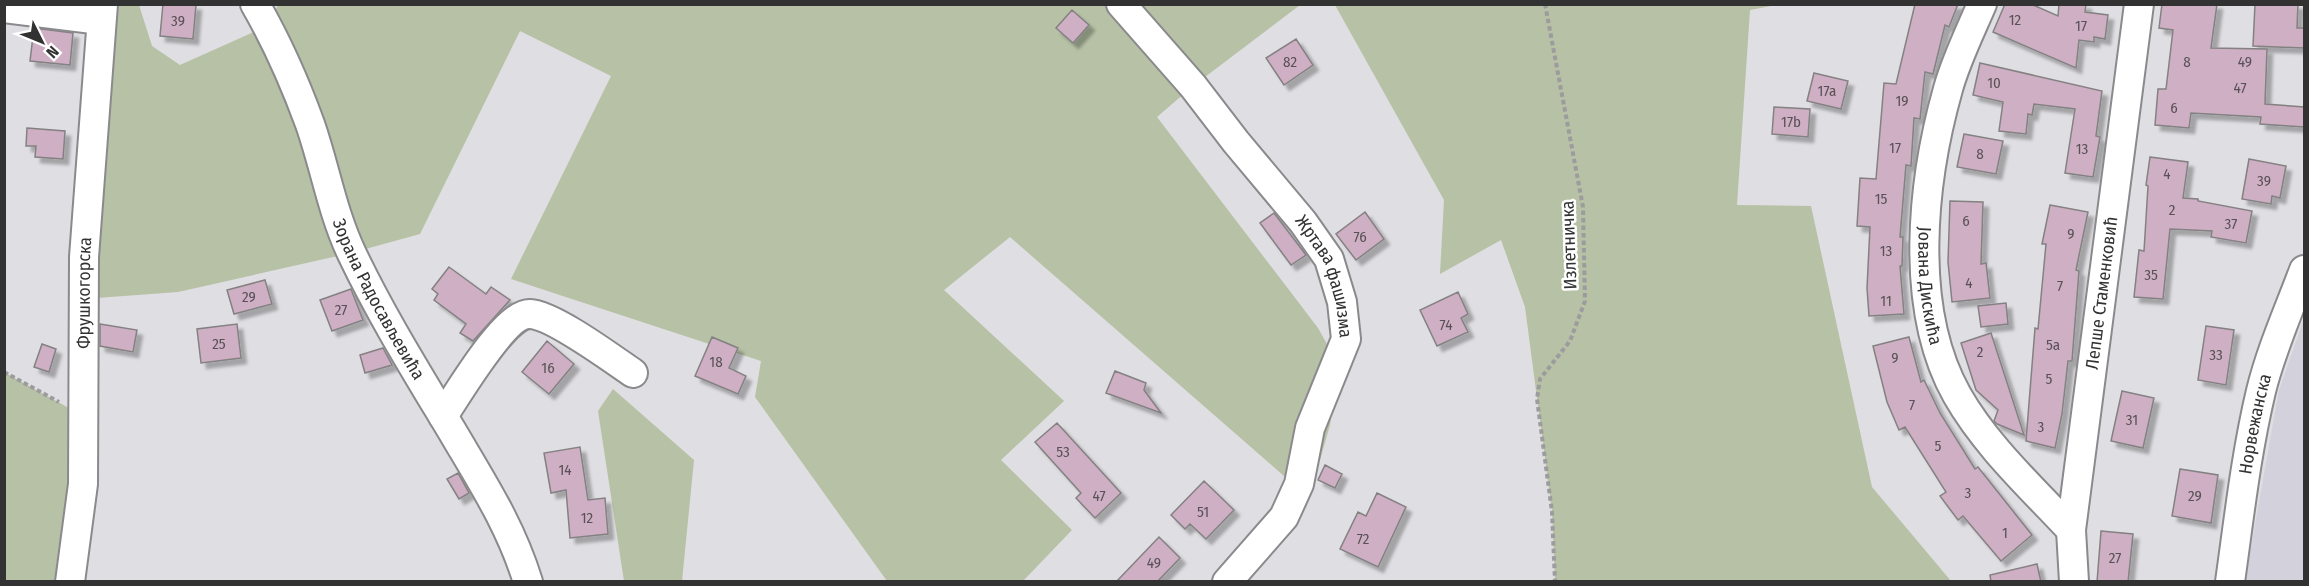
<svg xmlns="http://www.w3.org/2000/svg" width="2309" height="586" viewBox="0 0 2309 586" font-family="'Fira Sans Condensed',sans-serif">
<defs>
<filter id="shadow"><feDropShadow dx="5.5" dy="5.5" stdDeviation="1.5" flood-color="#0004"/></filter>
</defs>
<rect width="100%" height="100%" fill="#dfdee2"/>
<path fill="#d2d1dc" d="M2304,319V581H2245L2279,390Z"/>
<path fill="#b6c1a5" d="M103,5H139L152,46L180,65L267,26L278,5H1300L1193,86L1157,117L1318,328L1338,364L1330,425L1320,460L1300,490L1010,237L944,290L1064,401L1001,460L1072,530L1023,581H887L755,397L761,361L511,279L611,76L520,31L420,234L351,253L178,292L83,299Z
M1335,5H1776L1750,10L1737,205L1811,206L1872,487L1951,581H1555L1552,512L1525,307L1501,240L1440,274L1444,200Z
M4,372L85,417L70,581H5Z
M613,389L694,460L682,581H624L598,411Z"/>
<path fill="#ceafc3" stroke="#848183" stroke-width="1.5" filter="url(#shadow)" d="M163,4L196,5L193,39L160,36Z
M1915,4H1958L1949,27L1945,25L1933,74L1925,72L1920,119L1914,118L1911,166L1906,165L1900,237H1903L1902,266H1900L1904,314L1869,316L1867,288L1870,227L1857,226L1860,178L1876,179L1884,83L1896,84Z
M2005,4H2031L2058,16L2059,4H2086L2085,12L2108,15L2105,39L2094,37V42L2079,40L2076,68L1993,32Z
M2162,4H2217L2211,48L2267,49L2265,104L2304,107V127L2260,124L2261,117L2191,113L2189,128L2155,125L2158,89H2166L2173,30L2159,28Z
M2255,4H2298L2297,28H2304V48L2253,46Z
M1072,10L1089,25L1073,43L1056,28Z
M34,28L73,33L70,65L30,61Z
M1296,39L1313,65L1284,85L1266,58Z
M1980,63L2102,91L2096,136L2100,137L2093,177L2065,173L2075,109L2034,104L2032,115L2028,114L2026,134L1999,131L2003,102L1973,95Z
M1814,73L1848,81L1841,109L1807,101Z
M1774,107L1810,109L1808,137L1772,134Z
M27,128L65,131L63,159L35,157L36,146H26Z
M1964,134L2003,141L1996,174L1957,167Z
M2150,157L2188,162L2183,198L2198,199V201L2252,211L2246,243L2211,237L2212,231L2170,229L2163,299L2134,297L2139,250L2144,251L2148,186L2146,185Z
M2249,159L2286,166L2280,198L2272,196L2271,204L2242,199Z
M1950,201L1983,202L1981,264L1986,263L1990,298L1952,302L1948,262Z
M2050,205L2088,212L2076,270L2079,271L2072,361H2068L2062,414L2055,448L2026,441L2035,328L2038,329L2046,244H2042Z
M1365,212L1384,239L1356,260L1336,234Z
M1274,213L1306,255L1291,265L1260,223Z
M449,267L486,294L491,287L510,300L473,341L460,333L466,324L434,300L438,294L432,289Z
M265,280L272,304L234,314L227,290Z
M351,289L363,320L332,331L320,300Z
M1458,292L1468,314L1461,318L1468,332L1437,346L1420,310Z
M2006,303L2008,324L1981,327L1978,306Z
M100,324L137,330L133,352L100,346Z
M237,324L241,358L201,363L197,329Z
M2206,326L2234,330L2226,385L2198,380Z
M1991,333L2024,435L1997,424L1994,421L1998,410L1976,390L1961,343Z
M712,337L738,348L729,368L746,376L738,394L695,376Z
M1909,337L1921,382L1924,380L1940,413L1975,469L1978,467L2032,535L2001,561L1963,516L1958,520L1940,496L1946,492L1905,427L1899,430L1887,402L1873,346Z
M547,341L574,364L549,394L522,372Z
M42,344L56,349L49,372L34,367Z
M383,348L392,365L365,373L360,355Z
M1115,371L1146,383L1144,390L1161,413L1106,393Z
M2122,391L2154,398L2143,448L2111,441Z
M1057,423L1121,493L1095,518L1076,498L1081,493L1035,442Z
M580,447L588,500L605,498L608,534L570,538L566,490L551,493L544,453Z
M1325,465L1342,474L1335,488L1318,480Z
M2180,469L2218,475L2211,523L2172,516Z
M458,473L469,493L459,499L447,479Z
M1204,481L1234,510L1206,539L1190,524L1185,529L1171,515Z
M1377,493L1406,507L1378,567L1340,549L1358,512L1366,516Z
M2101,531L2133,534L2128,582H2097Z
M1159,537L1180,558L1157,582H1116Z
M2037,564L2041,582H1991L1990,575Z"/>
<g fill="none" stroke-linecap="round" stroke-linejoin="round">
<g stroke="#8a8a8d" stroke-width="32">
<g id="minor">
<path id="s1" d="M255,4C277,42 295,83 310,124C325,167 332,212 352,254C382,317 419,376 455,436C484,485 511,527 528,582"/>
<path id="s2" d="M1121,4L1193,86L1236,142L1303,222L1329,259L1342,302L1346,339L1310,428L1299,484L1284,517L1227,582"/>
<path id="s3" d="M1982,4C1970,32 1956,60 1948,89C1922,181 1908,308 1957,395C1986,446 2031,487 2071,530"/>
<path d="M4,8L101,20"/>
<path d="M443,416C458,394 505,313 530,314C553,315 611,358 633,373"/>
<path id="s4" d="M70,582L83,484L84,257L103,4"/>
<path id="s5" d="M2074,582L2071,530L2139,4"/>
<path id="s6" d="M2230,582C2239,518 2246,454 2261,391C2271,350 2289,310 2304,270"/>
</g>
</g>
<path stroke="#9c9c9e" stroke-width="4" stroke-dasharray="4.5 3" stroke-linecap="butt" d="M1545,4L1583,207L1585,301L1570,341L1540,379L1537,399L1552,512L1555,582
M4,372L59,402"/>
<use href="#minor" stroke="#fff" stroke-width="28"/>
</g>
<g text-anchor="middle" stroke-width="5" stroke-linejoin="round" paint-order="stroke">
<g font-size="15" fill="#595157">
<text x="2015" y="25">12</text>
<text x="178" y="26">39</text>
<text x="2081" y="31">17</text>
<text x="1290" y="67">82</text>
<text x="2187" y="67">8</text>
<text x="2245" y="67">49</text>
<text x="1994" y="88">10</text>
<text x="2240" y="93">47</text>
<text x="1827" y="96">17a</text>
<text x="1902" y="106">19</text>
<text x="2174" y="113">6</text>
<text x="1791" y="127">17b</text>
<text x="1895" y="153">17</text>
<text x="2082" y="154">13</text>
<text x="1980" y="159">8</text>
<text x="2167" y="179">4</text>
<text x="2264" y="186">39</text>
<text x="1881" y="204">15</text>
<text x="2172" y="215">2</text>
<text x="1966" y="226">6</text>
<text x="2231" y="229">37</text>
<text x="2071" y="239">9</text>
<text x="1360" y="242">76</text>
<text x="1886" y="256">13</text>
<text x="2151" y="280">35</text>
<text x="1969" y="288">4</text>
<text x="2060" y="291">7</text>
<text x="249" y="302">29</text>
<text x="1886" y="306">11</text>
<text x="341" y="315">27</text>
<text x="1446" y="330">74</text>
<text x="219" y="349">25</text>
<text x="2053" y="350">5a</text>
<text x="1980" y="357">2</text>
<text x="2216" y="360">33</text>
<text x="1895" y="363">9</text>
<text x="716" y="367">18</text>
<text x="548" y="373">16</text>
<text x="2049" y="384">5</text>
<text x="1912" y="410">7</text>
<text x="2132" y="425">31</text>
<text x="2041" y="432">3</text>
<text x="1938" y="451">5</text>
<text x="1063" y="457">53</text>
<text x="565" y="475">14</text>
<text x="1968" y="498">3</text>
<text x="1099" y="501">47</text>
<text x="2195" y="501">29</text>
<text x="1203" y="517">51</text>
<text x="587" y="523">12</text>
<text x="2005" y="538">1</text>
<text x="1363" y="544">72</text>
<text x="2115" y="563">27</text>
<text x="1154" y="568">49</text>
</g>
<g font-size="18" fill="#323233" stroke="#fff">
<text transform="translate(1569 245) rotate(-92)" y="6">Излетничка</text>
<text dy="6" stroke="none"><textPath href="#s2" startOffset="344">Жртава фашизма</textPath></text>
<text dy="6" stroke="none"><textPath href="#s3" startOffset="291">Јована Дискића</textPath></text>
<text dy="6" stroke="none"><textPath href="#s4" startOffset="290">Фрушкогорска</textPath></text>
<text dy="6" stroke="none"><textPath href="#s5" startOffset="291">Лепше Стаменковић</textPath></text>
<text dy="6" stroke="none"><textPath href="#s1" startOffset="321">Зорана Радосављевића</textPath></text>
<text dy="6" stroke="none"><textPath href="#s6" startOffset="160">Норвежанска</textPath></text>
</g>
</g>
<rect width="2309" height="586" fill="none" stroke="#323233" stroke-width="12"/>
<g transform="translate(42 42) rotate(133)" stroke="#ffffff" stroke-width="4.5" paint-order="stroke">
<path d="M0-4.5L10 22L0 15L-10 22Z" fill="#323233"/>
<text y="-9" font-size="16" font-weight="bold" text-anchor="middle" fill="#323233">N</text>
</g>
</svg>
